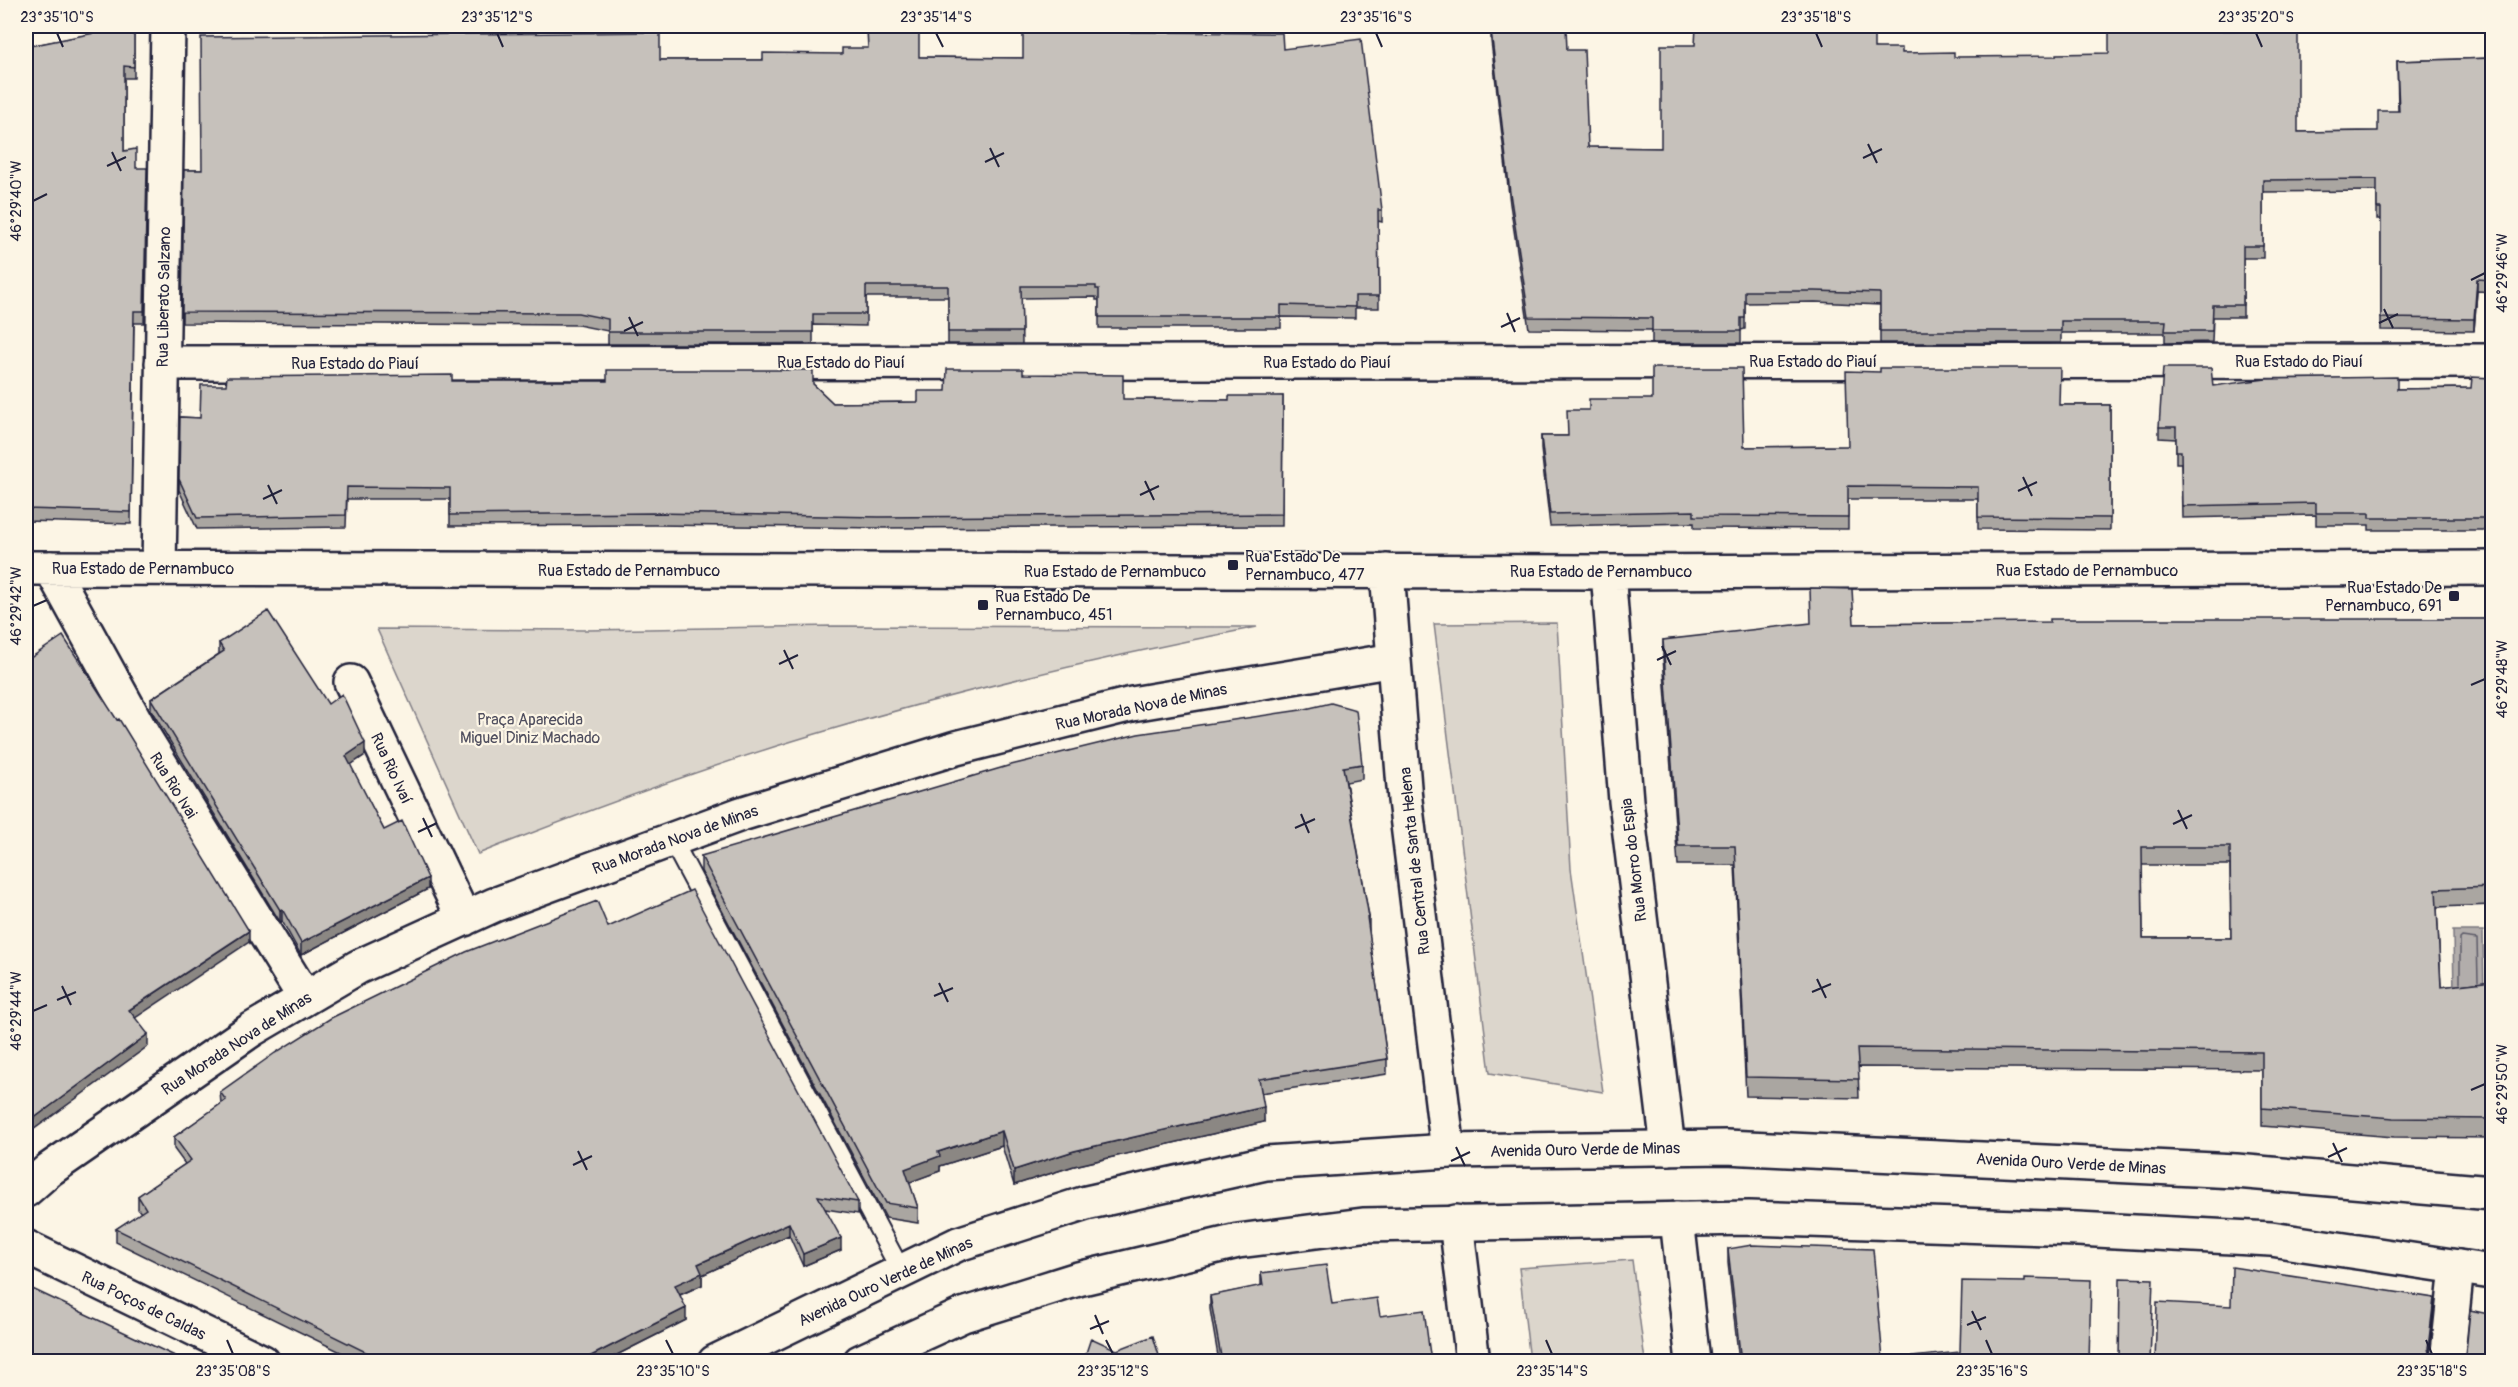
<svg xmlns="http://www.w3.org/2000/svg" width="2518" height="1387" viewBox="0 0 2518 1387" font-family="Pangolin,sans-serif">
<rect width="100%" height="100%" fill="#fcf5e5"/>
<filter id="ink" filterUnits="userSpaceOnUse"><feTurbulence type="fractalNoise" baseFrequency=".0167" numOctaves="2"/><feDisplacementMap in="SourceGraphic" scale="12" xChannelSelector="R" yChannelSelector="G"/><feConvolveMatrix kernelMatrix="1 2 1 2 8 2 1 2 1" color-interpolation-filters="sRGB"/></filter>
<g filter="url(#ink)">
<path fill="#dcd6cc" stroke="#7f7c84" stroke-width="1.5" d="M1557,623L1571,869L1603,1092L1490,1073L1434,624Z
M834,626L1257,627C1113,655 970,688 829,730C710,765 594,808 478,854L377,629L587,630Z
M1632,1260L1645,1361H1530L1519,1268Z"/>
<path fill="#b2adab" stroke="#78757e" stroke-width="1.5" d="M2453,931H2483L2484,997H2454Z"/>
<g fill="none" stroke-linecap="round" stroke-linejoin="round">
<path stroke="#5c5a68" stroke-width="1.5" d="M2460,983V939L2462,937L2477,939L2478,981"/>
<g stroke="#22223b" stroke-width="22">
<path id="service" d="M671,838L901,1271"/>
</g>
<g stroke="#22223b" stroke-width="38">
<path id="minor" d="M26,39L90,26
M162,363L2492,361
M26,568L1608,572L2492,568
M51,568L144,737L305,998
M159,568L168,26
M1387,571L1405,800L1448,1151
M1608,572L1626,801L1668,1148
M351,682L464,919
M26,1190L50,1169L251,1030L358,967L494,905L741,814L956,748L1132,704L1394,660
M1677,1219L1693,1362
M1456,1222L1473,1362
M26,1247L263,1362
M2447,1362L2457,1267"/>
</g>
<g stroke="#22223b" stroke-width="38">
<path id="tertiary" d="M715,1362L958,1244L1086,1203L1266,1163L1448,1151L1726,1147L2236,1171L2492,1193
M860,1362L963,1315L1078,1279L1238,1241L1363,1225L1749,1218L2077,1229L2271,1239L2492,1272"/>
</g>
<use href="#service" stroke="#fcf5e5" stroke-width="18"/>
<use href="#minor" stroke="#fcf5e5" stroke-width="33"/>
<use href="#tertiary" stroke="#fcf5e5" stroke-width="33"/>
</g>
<path fill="#aaa6a1" stroke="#22223b" stroke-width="1.5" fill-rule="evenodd" d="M134,26V78H124V151L136,168L147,180L144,323H134L131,524L26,521V45L30,46Z
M1491,30L1567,50L1588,147L1661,148L1874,48L1902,53L1954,57L2298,132L2378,131L2398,111L2397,61L2493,58V292L2477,291L2474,331L2381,330V219H2377V191L2263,192V258H2243V317H2213L2212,342L2165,343V333H2061V343H1880V305L1815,302L1745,303V329L1741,330V343H1652V330L1529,329L1510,204L1491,41Z
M1126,32L1283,49L1382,210V222L1378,221L1379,308H1355V318L1281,317V328H1099V300H1096V297L1021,298L1022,344H948V297H866V326L813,325V344H608V331L578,325L182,323L184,170H202L660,60H763L919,57L1023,58Z
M1023,374L1123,399L1229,400L1283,396L1282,526L879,528L655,525L450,526V499H347L346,527L197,529L179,490L180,417L200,418L452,381L813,384L833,403L918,402L946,391Z
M2493,378V530H2369V525H2316V515L2182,518L2181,463H2176V439L2159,438V427L2213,386L2397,389L2471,388Z
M2059,405H2110V530L1978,529V499H1848V529L1694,528V523L1550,526L1541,449V436H1567L1744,447L1847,446Z
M2493,619V905L2437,907L2441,987L2493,981V1138L2394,1137L2262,1126V1070L1858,1067L1859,1098L1746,1096L1735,865H1678L1663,658V640L1854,624ZM2142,865H2230L2231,938H2143Z
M219,643L328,704L365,755L350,765L384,830L428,889L301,955L282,921L280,922L151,710V699L219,654Z
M1362,764V779L1346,782L1369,917V932L1387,1059V1074L1261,1093L1264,1122L1074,1166L1014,1185L1002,1146L940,1166V1171L909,1182L918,1208V1223L886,1218L701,871V856Z
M608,927L858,1202V1214L825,1209L841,1250L803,1266L789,1235L702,1275V1285L680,1295L686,1320L603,1362H361L116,1242V1229L141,1213L138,1209V1196L185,1164L174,1149V1137L221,1104L220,1092Z
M1728,1249L1883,1360L2089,1362H1739L1728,1263Z
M1261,1273L1332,1304L1380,1316L1431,1362H1219L1210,1309V1296L1261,1286Z"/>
<path fill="#8b8783" stroke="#22223b" stroke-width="1.5" d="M2477,279V291L2474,331V319Z
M365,743V755L346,768V756Z
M428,878V889L301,955V943Z
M282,909V921L280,922V910Z
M249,931V942L129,1022V1010Z
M148,1034V1046L26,1135V1124Z
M1264,1107V1122L1074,1166L1014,1185V1170L1074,1151Z
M1002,1131V1146L940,1166V1171L905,1184V1169L938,1152Z
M789,1223V1235L702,1275V1285L675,1297V1285L698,1264Z
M841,1238V1250L803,1266V1254Z
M2434,1298V1310L2428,1361V1348Z
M686,1308V1320L603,1362H579Z"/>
<path fill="#c6c1bb" stroke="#22223b" stroke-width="1.5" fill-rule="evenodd" d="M134,26V67L124,66V151L136,149V168H147L144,311H134L131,512L26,509V45L30,46L94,33L104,27Z
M1126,27V32L1282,33L1283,49L1361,39L1382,210H1378L1379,296H1355V307L1281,305V317H1099V289H1096V286H1021L1022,332H948V286H866V314H813V332H608V319L578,313L182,312L184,170H202L201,37L660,32V60H763V53L842,54V48H868L867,30L919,29V57L1023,58V28Z
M1696,27L1874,29V48H1902V53L1954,52V57L2056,56V54L2109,53V31L2298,30V132L2378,131V111H2399L2397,61L2493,58V280L2477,279L2474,319L2381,318V208H2377V179L2263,180V246H2243V305H2213L2212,331H2165L2166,321H2061V331H1880V293L1815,291H1745V318H1741V331H1652V318L1529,317L1510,193L1491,30L1566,28L1567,50H1584L1588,147L1661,148V45H1695Z
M1652,368H1742L1744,447L1848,446L1846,371L1880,372V368H2060L2059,405H2110V518L1978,517V487L1848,486V517L1694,516V511L1550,514L1541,436H1568L1567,410H1589V399H1652Z
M2163,368H2211L2213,386L2266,379L2397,377V389L2471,388L2472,377L2493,378V518H2369V513H2316V503L2182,506L2181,451H2176V427H2159Z
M947,369H1023V374L1123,375V399L1229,400V396H1283L1282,514L879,517L655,513L450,515V488L347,487L346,515L197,518L179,479L180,417L200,418L201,385H226L227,377L452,375V381H607V370H813V384L833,403L918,402V391H946Z
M1810,588L1852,589L1854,624L2050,622V619H2493V887L2436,889L2441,987L2493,981V1119L2394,1118L2262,1108V1052L1857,1048L1859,1079L1746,1077L1735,846H1678L1663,640L1811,623ZM2142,847H2230L2231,938H2143Z
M268,611L328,704L342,694L365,743L346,756L384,830L402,821L428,878L301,943L282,909L280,910L151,699L224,651L219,643Z
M63,636L117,720L119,719L249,931L129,1010L148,1034L26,1124V661Z
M1331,703L1356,710L1362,764L1343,767L1369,917H1367L1387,1059L1259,1079L1264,1107L1074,1151L1014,1170L1002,1131L938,1152L940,1156L905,1169L918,1208L886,1203L701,856L1011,765L1138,734L1301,710Z
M692,890L858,1202L818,1196L841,1238L803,1254L789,1223L698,1264L702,1273L675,1285L686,1308L579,1362H386L116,1229L146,1209L138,1196L191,1160L174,1137L226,1100L220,1092L275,1053L331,1018L466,952L597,901L608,927Z
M1752,1245L1873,1249L1883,1360L1960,1352L1962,1281L2025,1282V1278L2091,1280L2089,1362H1741L1728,1249Z
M1326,1265L1332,1304L1377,1298L1380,1316L1424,1310L1431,1362H1222L1210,1296L1263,1285L1261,1273Z
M2232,1267L2434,1298L2428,1348L2430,1358L2433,1362H2155L2157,1302L2231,1306Z
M2120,1278L2153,1279L2150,1362H2119Z
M26,1286L179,1358L185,1362H26Z
M2470,1310L2493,1315V1362H2461L2466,1352Z
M1153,1336L1161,1362H1076L1084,1359L1091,1338L1117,1350Z"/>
</g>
<path fill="none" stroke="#22223b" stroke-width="2" d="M57,33L63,47M497,33L503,47M936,33L943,47M1376,33L1382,47M1816,33L1822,47M2256,33L2262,47M1868,144L1877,163M990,148L999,167M112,152L121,171M1863,158L1882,149M985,162L1004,153M107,166L126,157M33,201L47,194M2471,280L2485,273M2384,309L2393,328M1507,313L1515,332M629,317L638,336M2379,323L2398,314M1501,327L1520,318M624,331L643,322M2023,477L2032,496M1145,481L1154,500M268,485L277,504M2018,491L2037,482M1140,495L1159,486M263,499L282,490M33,606L47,600M1662,646L1671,665M784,650L793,669M1657,660L1676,651M779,664L798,655M2471,685L2485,679M2178,810L2187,829M1301,814L1309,833M423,818L432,837M2173,824L2192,815M1295,828L1315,819M418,832L437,823M1817,979L1826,998M939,983L948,1002M62,986L71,1005M1812,992L1831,984M934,996L953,988M57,1000L76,992M33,1011L47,1005M2471,1090L2485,1084M2333,1143L2342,1162M1456,1147L1465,1166M578,1151L587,1170M2328,1157L2347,1148M1451,1161L1470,1152M573,1165L592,1156M1972,1311L1981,1330M1095,1315L1103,1334M1967,1325L1986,1317M1090,1329L1109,1321M227,1340L233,1354M666,1340L673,1354M1106,1340L1113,1354M1546,1340L1552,1354M1986,1340L1992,1354M2426,1340L2432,1354"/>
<g fill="#22223b" stroke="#fcf5e5" stroke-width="2">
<rect x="1227" y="559" width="12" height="12" rx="3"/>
<rect x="2448" y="590" width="12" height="12" rx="3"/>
<rect x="977" y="599" width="12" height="12" rx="3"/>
</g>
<g text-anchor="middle" stroke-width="4.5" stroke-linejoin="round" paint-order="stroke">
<g font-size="16" fill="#22223b" stroke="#fcf5e5">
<text transform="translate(163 297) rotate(-89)" y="6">Rua Liberato Salzano</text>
<text x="1813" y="367">Rua Estado do Piauí</text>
<text x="2299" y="367">Rua Estado do Piauí</text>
<text x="841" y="368">Rua Estado do Piauí</text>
<text x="1327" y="368">Rua Estado do Piauí</text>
<text x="355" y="369">Rua Estado do Piauí</text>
<text x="143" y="574">Rua Estado de Pernambuco</text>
<text x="629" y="576">Rua Estado de Pernambuco</text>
<text x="2087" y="576">Rua Estado de Pernambuco</text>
<text x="1115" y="577">Rua Estado de Pernambuco</text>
<text x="1601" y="577">Rua Estado de Pernambuco</text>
<text transform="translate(1141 706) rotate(-12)" y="6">Rua Morada Nova de Minas</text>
<text transform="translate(392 768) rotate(65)" y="6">Rua Rio Ivaí</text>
<text transform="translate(174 785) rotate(58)" y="6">Rua Rio Ivai</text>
<text transform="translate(675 839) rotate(-20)" y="6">Rua Morada Nova de Minas</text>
<text transform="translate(1633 860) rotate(-97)" y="6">Rua Morro do Espia</text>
<text transform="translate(1414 861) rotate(-96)" y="6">Rua Central de Santa Helena</text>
<text transform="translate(236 1043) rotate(-33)" y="6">Rua Morada Nova de Minas</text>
<text transform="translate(1585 1149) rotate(-1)" y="6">Avenida Ouro Verde de Minas</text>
<text transform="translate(2071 1163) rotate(3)" y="6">Avenida Ouro Verde de Minas</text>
<text transform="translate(885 1281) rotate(-25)" y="6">Avenida Ouro Verde de Minas</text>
<text transform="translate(144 1305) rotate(26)" y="6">Rua Poços de Caldas</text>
</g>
<g font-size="16" fill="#22223b" stroke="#fcf5e5" text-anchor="start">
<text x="1245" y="562">Rua Estado De<tspan x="1245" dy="18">Pernambuco, 477</tspan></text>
<text x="2442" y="593" text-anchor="end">Rua Estado De<tspan x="2442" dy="18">Pernambuco, 691</tspan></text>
<text x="995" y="602">Rua Estado De<tspan x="995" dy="18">Pernambuco, 451</tspan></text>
</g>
<g font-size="16" fill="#504f5f" stroke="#fcf5e5">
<text x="530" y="725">Praça Aparecida<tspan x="530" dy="18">Miguel Diniz Machado</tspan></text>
</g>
</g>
<rect width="2518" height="1387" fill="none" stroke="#fcf5e5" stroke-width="66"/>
<rect x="33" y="33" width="2452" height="1321" fill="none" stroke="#22223b" stroke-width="2"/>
<g font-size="15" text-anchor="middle" fill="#22223b">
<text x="57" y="22">23°35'10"S</text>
<text x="497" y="22">23°35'12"S</text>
<text x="936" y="22">23°35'14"S</text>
<text x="1376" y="22">23°35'16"S</text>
<text x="1816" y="22">23°35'18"S</text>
<text x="2256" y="22">23°35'20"S</text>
<text transform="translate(16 201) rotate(-90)" y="5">46°29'40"W</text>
<text transform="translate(2502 273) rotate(-90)" y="5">46°29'46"W</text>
<text transform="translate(16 606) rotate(-90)" y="5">46°29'42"W</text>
<text transform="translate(2502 679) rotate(-90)" y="5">46°29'48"W</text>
<text transform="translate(16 1011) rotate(-90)" y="5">46°29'44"W</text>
<text transform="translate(2502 1084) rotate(-90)" y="5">46°29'50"W</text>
<text x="233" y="1376">23°35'08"S</text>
<text x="673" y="1376">23°35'10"S</text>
<text x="1113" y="1376">23°35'12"S</text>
<text x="1552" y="1376">23°35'14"S</text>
<text x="1992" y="1376">23°35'16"S</text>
<text x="2432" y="1376">23°35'18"S</text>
</g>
</svg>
